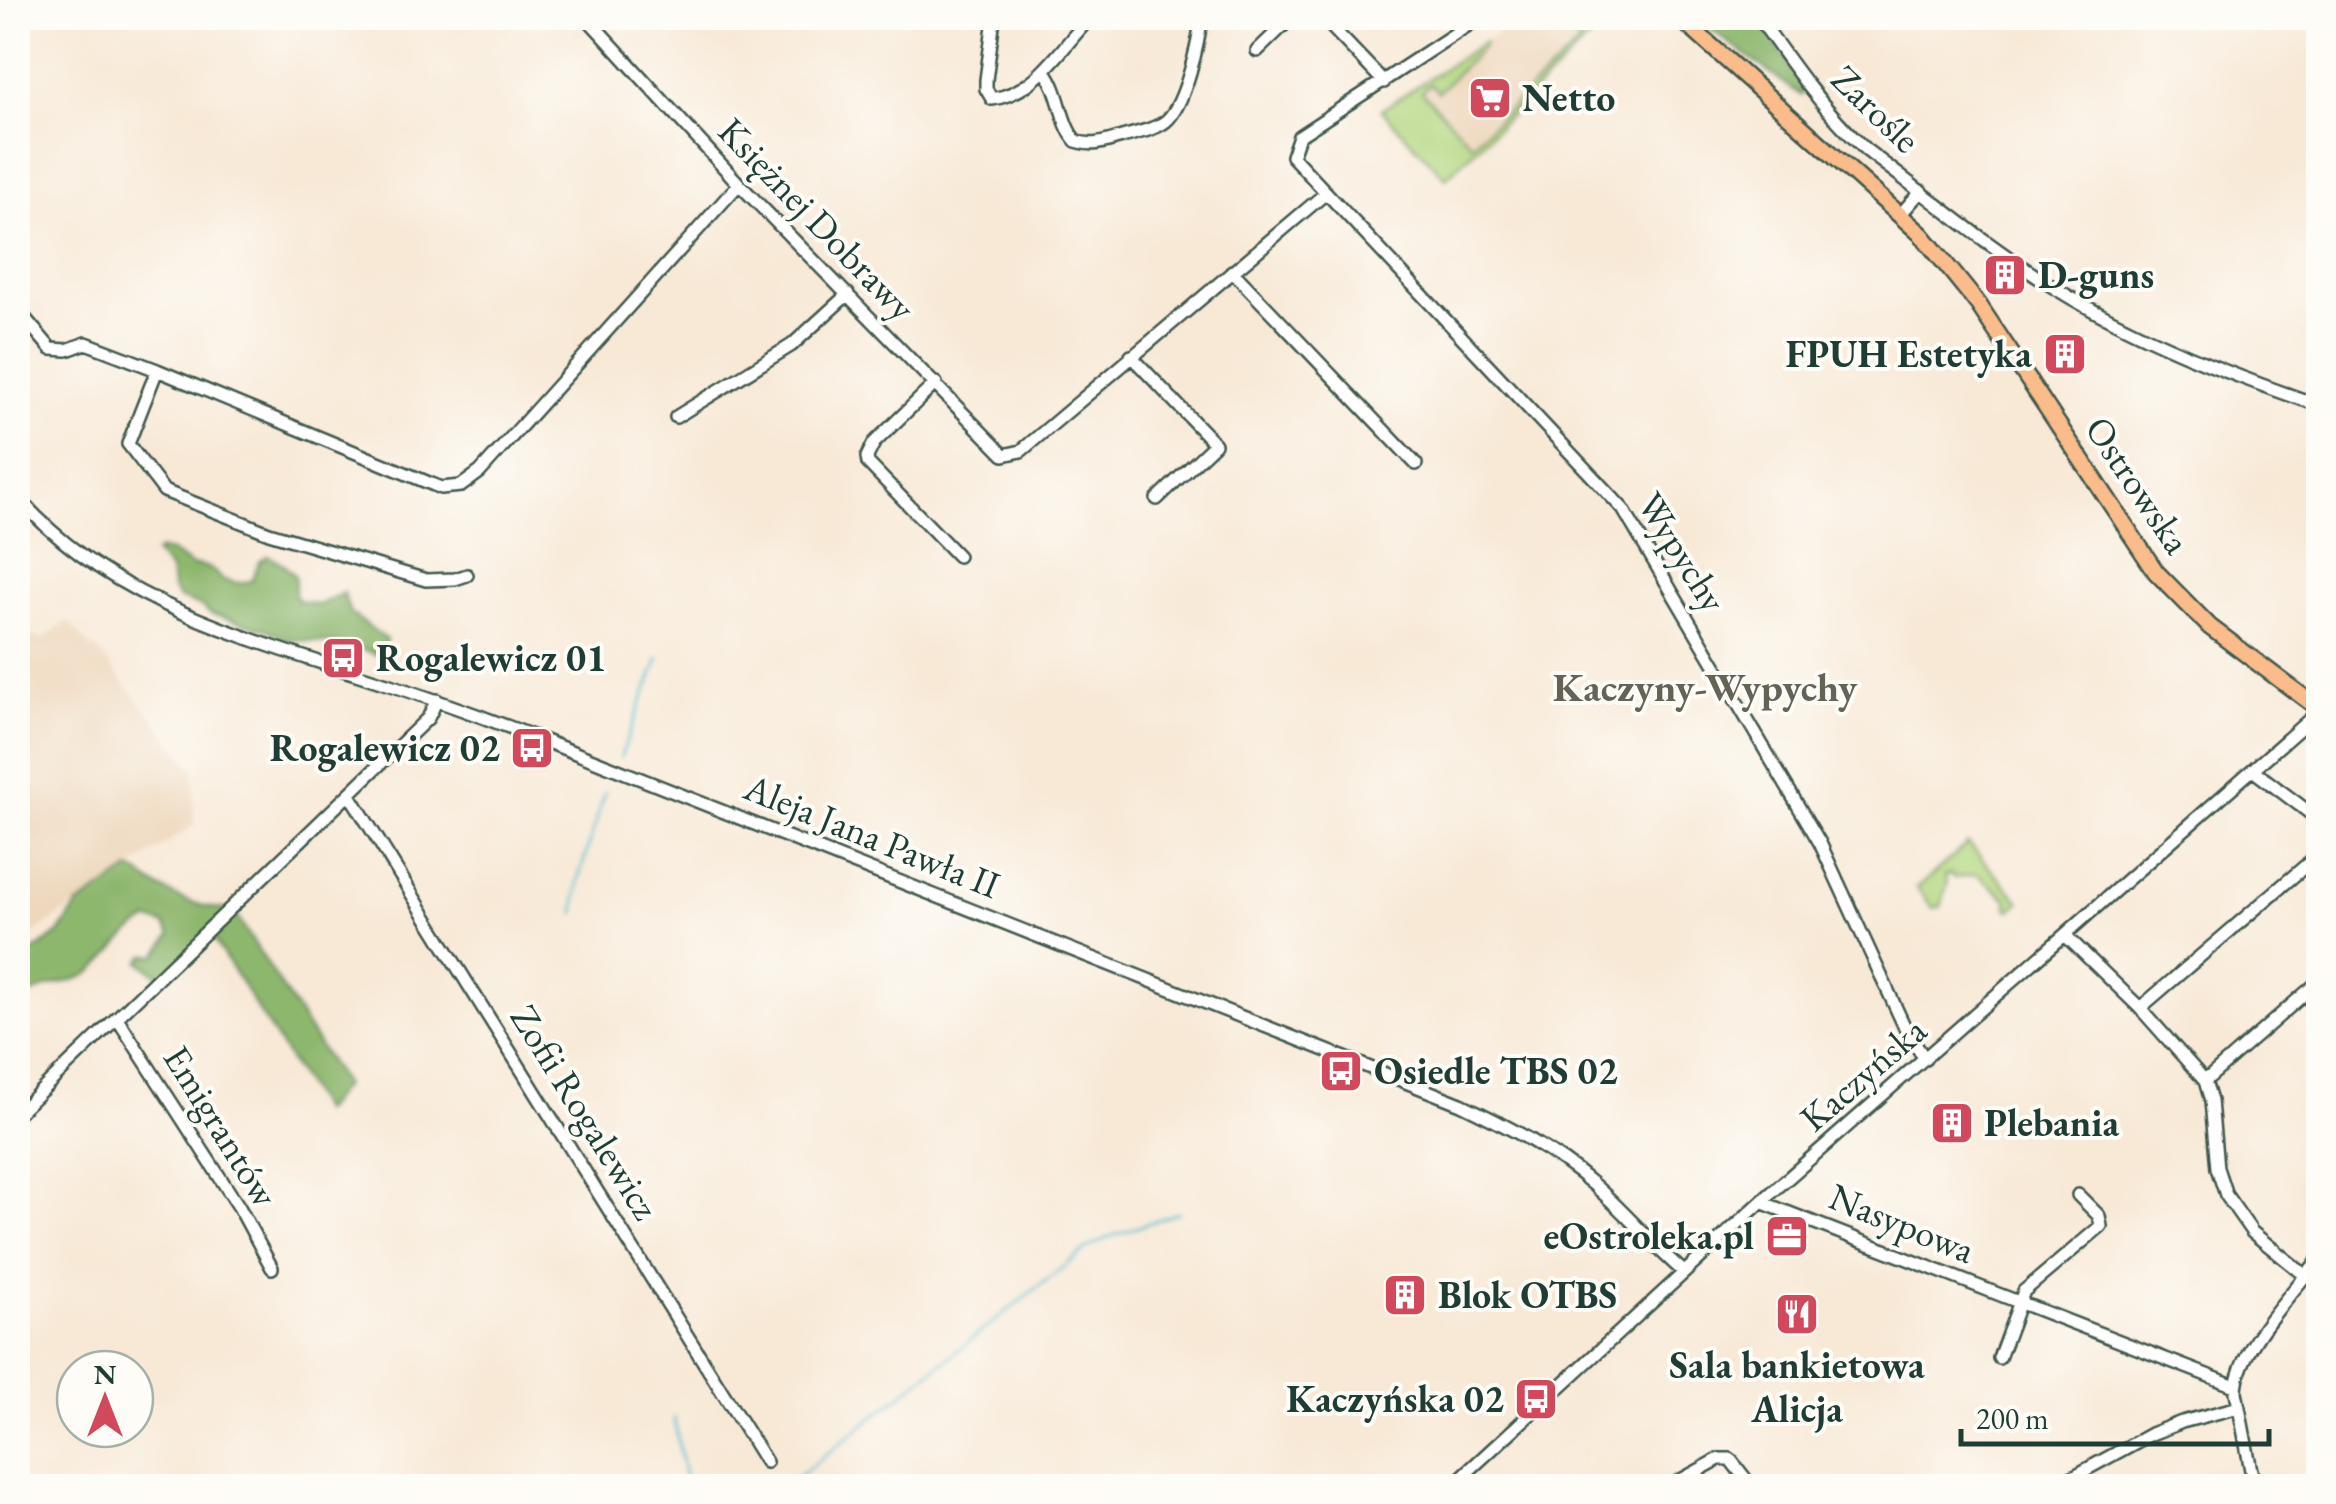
<svg xmlns="http://www.w3.org/2000/svg" width="2336" height="1504" viewBox="0 0 2336 1504" font-family="'EB Garamond',serif">
<rect width="100%" height="100%" fill="#fdfcf7"/>
<filter id="ink" filterUnits="userSpaceOnUse"><feTurbulence type="fractalNoise" baseFrequency=".01" numOctaves="2"/><feDisplacementMap in="SourceGraphic" scale="20" xChannelSelector="R" yChannelSelector="G"/><feConvolveMatrix kernelMatrix="1 2 1 2 8 2 1 2 1" color-interpolation-filters="sRGB"/></filter>
<filter id="wash" filterUnits="userSpaceOnUse"><feTurbulence type="fractalNoise" baseFrequency=".0048" numOctaves="4" result="noise"/><feDisplacementMap in="SourceGraphic" scale="40" xChannelSelector="R" yChannelSelector="G"/><feGaussianBlur stdDeviation="2.25" result="paint"/><feColorMatrix in="noise" values="0 0 0 0 0 0 0 0 0 0 0 0 0 0 0 0 0 1.4 0 .05"/><feComposite in="paint" operator="in"/></filter>
<g filter="url(#wash)">
<rect width="100%" height="100%" fill="#f8e9d7"/>
<path fill="#eed7bb" d="M1521,18H1580L1604,24L1446,178L1381,110Z
M68,621L92,649L95,647L194,769V825L18,944V630L41,640Z"/>
<path fill="#b3d67f" stroke="#698a5a" stroke-width="2.5" d="M1556,18H1580L1604,24L1446,178L1381,110L1484,42V46L1438,92L1430,84L1422,92L1472,144L1580,43L1573,36L1578,29L1568,19L1562,24Z
M1968,843L2020,902L2011,910L2008,909L2007,899L1977,874L1954,878L1951,874L1945,875L1947,884L1941,907L1933,908L1917,888Z"/>
<path fill="#8eb76e" stroke="#567a51" stroke-width="2.5" d="M1695,18H1758L1807,88L1801,95Z
M160,550L171,552L193,566C204,564 214,569 220,579L236,583L252,581L259,562L268,556L282,563L295,576V595L299,601L319,605L343,593L350,613L386,639L384,653L381,656L347,644L284,639L268,630L211,614L201,606L179,598L172,588L170,570L155,553Z
M130,870C141,872 142,876 150,882C175,898 203,909 233,910L344,1085L322,1112L210,933L203,948L165,980L140,962L145,955H157L171,935L164,924L149,920C124,932 112,957 90,973C76,983 52,981 31,995L18,993V962L59,933L77,906Z"/>
<g fill="none" stroke-linecap="round" stroke-linejoin="round">
<path stroke="#54bcd1" stroke-width="2.5" d="M620,758L659,658
M575,914L578,880L605,792
M674,1418L686,1486
M786,1486L1086,1249L1107,1238L1179,1212"/>
</g>
</g>
<g filter="url(#ink)">
<g fill="none" stroke-linecap="round" stroke-linejoin="round">
<g stroke="#40574c" stroke-width="16">
<path id="minor" d="M587,18L739,184L1004,455L1021,451L1326,193
M994,18L986,80V89L992,99C1037,93 1061,47 1090,18
M1323,18L1384,82
M1479,18L1299,136L1292,156L1623,509L1820,843L1906,1030L1925,1059
M1759,18C1792,65 1824,111 1866,150C1929,197 1991,249 2058,290C2132,336 2236,377 2318,405
M1257,51L1291,18
M1045,71C1061,92 1060,123 1076,141C1093,147 1105,142 1122,137C1135,133 1155,130 1166,121C1185,105 1199,42 1201,18
M1900,215L1921,191
M1232,271L1416,464
M18,310L51,349L67,350L86,343L157,370L128,444L164,491L269,533L426,580L455,579L467,575
M1131,356L1215,444L1157,499
M157,370L441,488L461,486L480,472L739,184
M936,383L874,443L867,457L868,463L958,556
M676,417L792,345L848,294
M18,497C106,599 233,634 356,674C417,693 476,714 535,737L1461,1104C1509,1127 1554,1150 1594,1185C1625,1212 1652,1245 1684,1272
M2254,771L2318,819
M350,795L766,1462
M2066,936L2140,1008L2205,1081L2211,1101L2217,1168L2226,1195L2252,1232L2306,1276
M2140,1008L2318,855
M117,1018L239,1207L272,1268
M2205,1081L2318,982
M18,1113L428,718L437,700
M1761,1202L2235,1386
M1999,1358L2024,1291L2101,1226L2099,1216L2078,1195
M1452,1486L1761,1202L2318,712
M1670,1486L1719,1459H1730L1751,1486
M2056,1486L2151,1434L2182,1422L2239,1407
M2254,1486L2236,1392C2236,1350 2293,1293 2318,1260"/>
</g>
<g stroke="#40574c" stroke-width="20">
<path id="major" d="M1680,18L1922,235L1978,304L2156,572L2210,627L2318,708"/>
</g>
<use href="#minor" stroke="#fff" stroke-width="11"/>
<use href="#major" stroke="#f9bc8a" stroke-width="15"/>
</g>
</g>
<defs>
<g id="supermarket-square" transform="scale(2.25)"><rect x="-9" y="-9" width="18" height="18" rx="4" fill="#d1495b" stroke="#fdfcf7"/><path d="M-6-5.5h2.5l.6 2H6L4.5 2H-2.5L-4.4-4H-6ZM-1.5 3.2a1.3 1.3 0 1 0 .1 0ZM3 3.2a1.3 1.3 0 1 0 .1 0Z" fill="#fff"/></g>
<g id="building-square" transform="scale(2.25)"><rect x="-9" y="-9" width="18" height="18" rx="4" fill="#d1495b" stroke="#fdfcf7"/><path d="M-4-6H4V6H1V3H-1V6H-4ZM-2.5-4.3h1.7v1.8h-1.7ZM.8-4.3h1.7v1.8H.8ZM-2.5-1h1.7V.8h-1.7ZM.8-1h1.7V.8H.8Z" fill="#fff"/></g>
<g id="bus-square" transform="scale(2.25)"><rect x="-9" y="-9" width="18" height="18" rx="4" fill="#d1495b" stroke="#fdfcf7"/><path d="M-5-6H5V4H4V6H2V4H-2V6H-4V4H-5ZM-3.5-4V0h7V-4ZM-3.5 1.2v1.5H-2V1.2ZM2 1.2v1.5H3.5V1.2Z" fill="#fff"/></g>
<g id="office-square" transform="scale(2.25)"><rect x="-9" y="-9" width="18" height="18" rx="4" fill="#d1495b" stroke="#fdfcf7"/><path d="M-6-3h4V-5.5h4V-3h4V5H-6ZM-1-4.5V-3h2v-1.5ZM-6 0V1H6V0Z" fill="#fff"/></g>
<g id="restaurant-square" transform="scale(2.25)"><rect x="-9" y="-9" width="18" height="18" rx="4" fill="#d1495b" stroke="#fdfcf7"/><path d="M-5-6h1v4h1v-4h1v4h1v-4h1v5L-1.5 .5V6h-2V.5L-5-1ZM5-6V6H3V1.5H1.5Q1.5-4 5-6Z" fill="#fff"/></g>
</defs>
<g fill-rule="evenodd">
<use href="#supermarket-square" x="1490" y="98"/>
<use href="#building-square" x="2005" y="275"/>
<use href="#building-square" x="2065" y="354"/>
<use href="#bus-square" x="343" y="658"/>
<use href="#bus-square" x="532" y="748"/>
<use href="#bus-square" x="1341" y="1071"/>
<use href="#building-square" x="1952" y="1123"/>
<use href="#office-square" x="1787" y="1236"/>
<use href="#building-square" x="1405" y="1295"/>
<use href="#restaurant-square" x="1797" y="1314"/>
<use href="#bus-square" x="1536" y="1399"/>
</g>
<g text-anchor="middle" stroke-width="8" stroke-linejoin="round" paint-order="stroke">
<g font-size="38" font-weight="bold" fill="#1f3d34" stroke="#fdfcf7" text-anchor="start">
<text x="1522" y="111">Netto</text>
<text x="2038" y="288">D-guns</text>
<text x="2032" y="367" text-anchor="end">FPUH Estetyka</text>
<text x="376" y="671">Rogalewicz 01</text>
<text x="500" y="761" text-anchor="end">Rogalewicz 02</text>
<text x="1374" y="1084">Osiedle TBS 02</text>
<text x="1984" y="1136">Plebania</text>
<text x="1754" y="1249" text-anchor="end">eOstroleka.pl</text>
<text x="1438" y="1308">Blok OTBS</text>
<text x="1797" y="1378" text-anchor="middle">Sala bankietowa<tspan x="1797" dy="44">Alicja</tspan></text>
<text x="1504" y="1412" text-anchor="end">Kaczyńska 02</text>
</g>
<g font-size="38" fill="#1f3d34" stroke="#fdfcf7">
<text transform="translate(1876 109) rotate(44)" y="13">Zarośle</text>
<text transform="translate(817 219) rotate(46)" y="13">Księżnej Dobrawy</text>
<text transform="translate(2138 485) rotate(56)" y="13">Ostrowska</text>
<text transform="translate(1682 552) rotate(58)" y="13">Wypychy</text>
<text transform="translate(872 836) rotate(22)" y="13">Aleja Jana Pawła II</text>
<text transform="translate(1863 1074) rotate(-41)" y="13">Kaczyńska</text>
<text transform="translate(585 1112) rotate(58)" y="13">Zofii Rogalewicz</text>
<text transform="translate(221 1126) rotate(58)" y="13">Emigrantów</text>
<text transform="translate(1902 1223) rotate(22)" y="13">Nasypowa</text>
</g>
<g font-size="40" font-weight="bold" fill="#636356" stroke="#fdfcf7">
<text x="1705" y="701">Kaczyny-Wypychy</text>
</g>
</g>
<rect width="2336" height="1504" fill="none" stroke="#fdfcf7" stroke-width="60"/>
<g transform="translate(105 1399)"><circle r="48" fill="#fdfcf7" stroke="#a4b0a9" stroke-width="2.5"/>
<path d="M0-8L18 38L0 25L-18 38Z" fill="#d1495b"/>
<text y="-15" font-size="28" font-weight="bold" text-anchor="middle" fill="#1f3d34">N</text>
</g>
<path d="M1961 1429v15h308v-15" fill="none" stroke="#1f3d34" stroke-width="5"/>
<text x="1976" y="1429" font-size="30" fill="#1f3d34" stroke="#fdfcf7" stroke-width="8" paint-order="stroke">200 m</text>
</svg>
